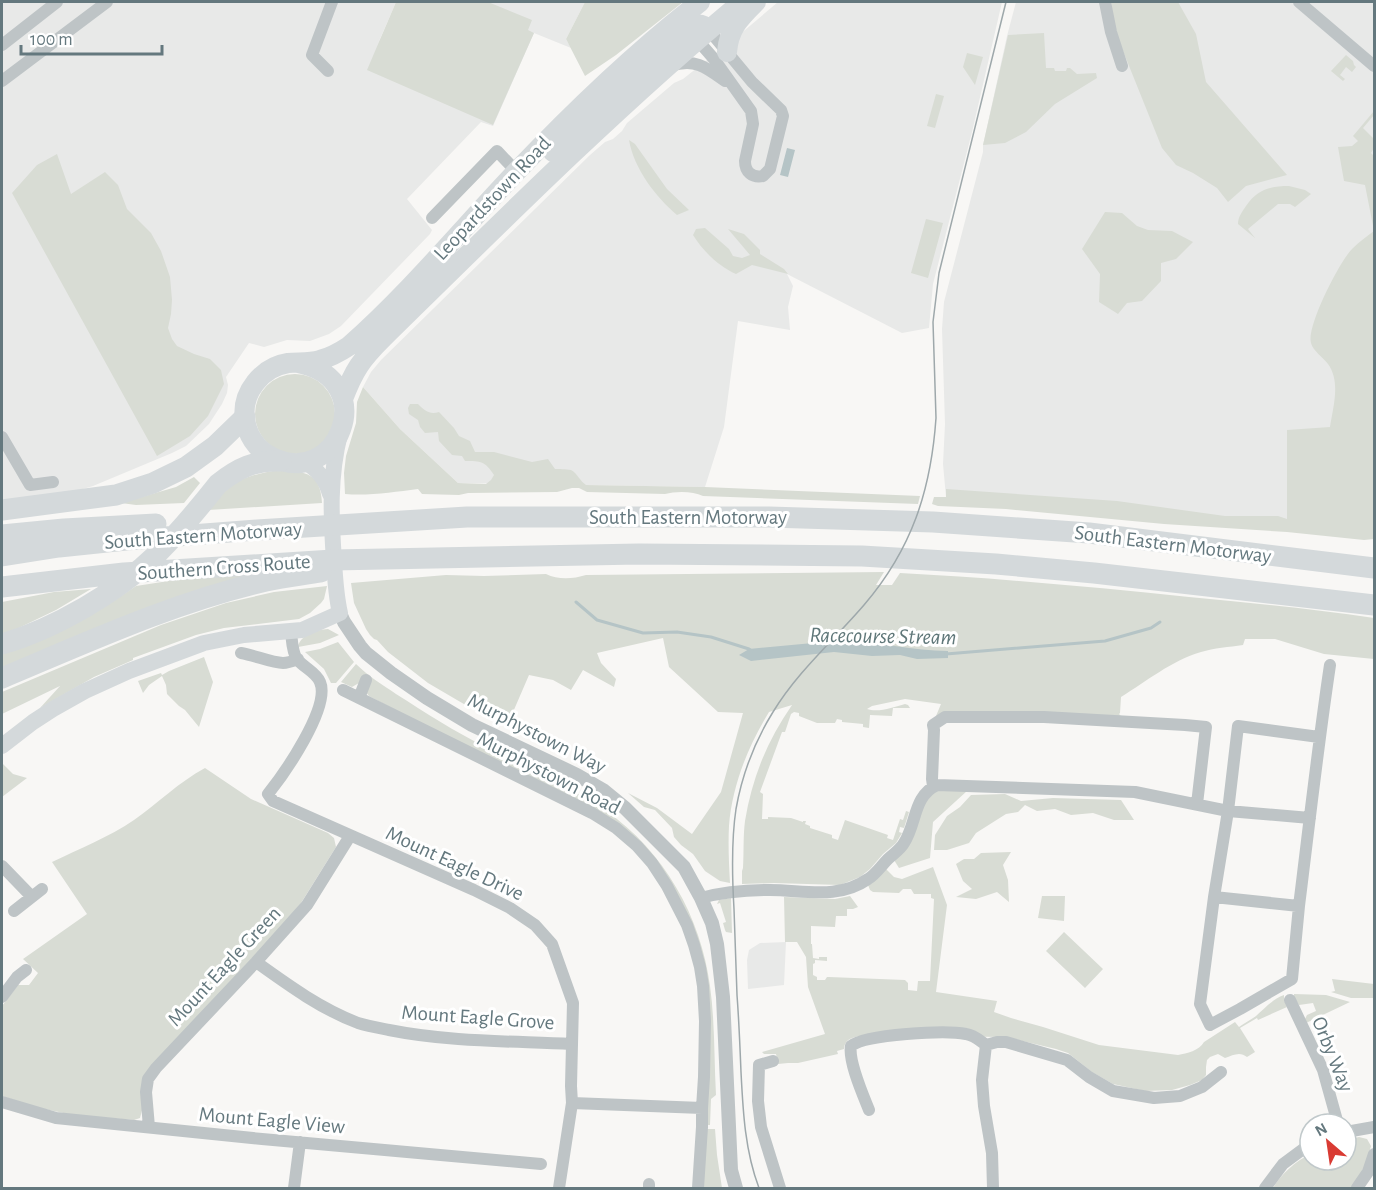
<svg xmlns="http://www.w3.org/2000/svg" width="1376" height="1190" viewBox="0 0 1376 1190" font-family="'Alegreya Sans',sans-serif">
<rect width="100%" height="100%" fill="#f8f7f5"/>
<path fill="#e8e9e8" d="M2,2H396L377,46L398,2H585L566,39L571,48L534,33L493,126L481,122L407,199L432,230L430,234L341,326L329,334L310,341L287,340L264,347L249,343L226,377L228,385L227,393L222,404L209,424L186,446L172,453L93,486L66,494L2,501Z
M778,2H1002L972,132L933,284L929,328L902,333L787,274L793,286L788,307L790,330L738,321L724,427L705,487L458,483L400,429L363,387L371,372L381,360L590,155L605,142L613,139L622,131L627,123L674,83L683,79L745,30Z
M1016,2H1374V531L946,497L943,464L945,424L942,329L944,302L983,152V145L1007,36Z
M786,942L784,985L748,989L747,960L749,950L760,943Z"/>
<path fill="#d8dcd4" d="M396,2H488L532,20L528,30L534,33L493,125L367,70Z
M585,2H683L616,55L585,76L566,39Z
M1111,2H1178L1196,34L1206,82L1287,175L1246,186L1228,202L1217,188L1193,173L1176,165L1162,148L1115,31Z
M1044,33L1046,68H1054L1055,71H1066L1067,68H1070L1077,74L1096,73L1097,78L1055,104L1026,132L1005,143L983,145L1008,35Z
M967,53L983,57L975,85L963,67Z
M1346,55L1353,61L1354,65L1356,67L1352,72L1346,67L1340,75L1345,79L1343,81L1331,71Z
M936,94L944,96L935,128L927,126Z
M1374,111V115L1363,128L1374,139V148L1371,153L1374,156V539L1364,540L1287,532L1164,524L1006,509L938,506L932,504L934,497H946V489L1117,501L1225,516H1278L1287,519V430L1330,427C1333,407 1341,382 1328,364C1323,357 1313,351 1311,343C1306,327 1340,260 1353,248C1359,242 1367,236 1374,231L1365,185L1344,181L1338,147L1352,146L1358,141L1353,136Z
M629,140L635,144L667,189L689,210L677,215C656,197 634,169 629,140Z
M57,154L71,194L105,172L118,185L127,209L151,233L161,251L170,277L172,300L171,314L168,328L172,339L177,346L194,354L210,359L221,370L224,384L208,416L190,436L157,456L12,193L37,165Z
M1289,186L1305,190L1311,194L1295,207L1290,204H1278L1248,229L1255,238L1238,224C1238,217 1242,212 1246,206C1257,190 1270,186 1289,186Z
M1105,212L1122,213L1137,226L1148,230L1172,231L1193,242L1176,259L1161,263V281L1142,301L1127,303L1118,314L1099,302L1100,274L1082,249Z
M926,219L943,223L928,278L911,273Z
M705,228L729,249L733,256L742,258L750,255L728,229L744,234L760,250V254L784,269L788,274L752,265L736,274C718,266 703,251 693,235L696,229Z
M255 414a40 40 0 1 1 80 0a40 40 0 1 1-80 0Z
M363,387L400,429L458,483L486,484L491,480L494,475C485,461 481,461 465,461L462,456L452,455L439,441L438,432L425,433L420,427L418,420L409,414L408,408L410,404H418C425,411 430,415 439,412L454,428L459,436L470,441L475,452H494L532,462L548,459L555,469C559,469 566,469 571,470C577,473 580,481 586,485L705,487L920,496L918,504L703,496C693,491 676,491 665,494L587,492L579,488H572L557,492L468,493L459,495L422,494L418,489C394,492 369,496 345,494L344,473L346,456L356,423L357,402Z
M280,470C306,472 320,472 322,503L208,510C231,481 245,475 280,470Z
M194,477L200,483L184,503L136,505L121,503L176,487Z
M884,572L876,585H892L900,573C997,578 1093,587 1189,597C1251,603 1313,609 1374,618V659L1324,654L1275,639H1245L1243,645C1229,647 1214,648 1201,652C1171,661 1147,681 1121,697L1120,713L1119,714L1122,717L936,716L941,704L905,699L872,706L867,709C878,713 894,707 905,704L908,705L910,708H893L892,716L870,715L869,728L863,727V724L842,722V720L837,719L835,723H817L799,716V713L794,712L791,714L785,732H782L760,792L763,794L762,819H768V817L791,818L803,822V821H806L805,824L810,826V828L832,835V838L838,840L845,820L888,835L887,838L893,840L900,819L903,820L906,811L909,812L904,828L900,827L899,832L902,833L896,843L883,854L870,869L860,877L840,885L774,883L742,884V871L743,868C744,852 743,836 745,821C752,778 767,741 792,705L769,712C748,746 732,786 729,826C728,845 729,864 730,883L720,881L705,871L693,854L681,845L674,837L672,828L655,810L644,807L628,793L657,808L692,834L721,792L743,713L718,712L669,667L663,638L597,653L601,663L616,679L614,687L583,670L571,690L553,680L529,675L510,719L486,717L428,683L388,652L377,640L374,639L370,635L366,629L354,603L351,583L446,575L484,576L546,574C558,580 573,579 586,575Z
M273,573L2,672V653L109,604L136,586L175,580Z
M327,586L324,599L321,603L310,613L299,619L224,628L196,635L133,658V660L94,677L40,708L60,686L2,714V692L161,625L226,603L274,592Z
M91,589L56,610L2,636V602L54,592Z
M328,629L339,635L320,643L298,647C300,635 316,630 328,629Z
M338,642L354,662L336,683H331L324,669L305,652L320,649Z
M204,657L213,682L199,727L185,710L179,706L167,694L166,685L162,676L149,685L143,693L138,681L161,673L162,675L169,671Z
M356,664C368,676 383,685 396,694C426,713 455,732 486,747C526,768 569,786 606,811C664,851 701,917 710,986C715,1022 714,1059 716,1095L711,1099L710,1125H706L701,951L633,837L369,696L359,683L352,687L341,682Z
M3,764L13,774L27,778L2,797V765Z
M205,768L251,799L328,833L334,838L336,847L301,903L279,931L154,1063L140,1118L134,1120L73,1115L35,1107L2,1096V1006L18,985H29L38,973L23,959L87,914L52,862C79,849 109,837 134,820C158,803 179,782 205,768Z
M935,791H967L933,822L930,858L899,868L894,860L921,807Z
M1005,794L1021,801L1053,798L1121,800L1134,820H1114L1093,813L1071,815L1055,809L1037,811L1025,805L1018,812L1006,814L976,833L969,843L947,850H934L935,835L947,816L960,807L971,795Z
M1011,852L1003,865L1008,880L1009,902L997,892L976,899L956,897L972,889L963,881L956,864L964,859H974L981,853Z
M933,867L947,905L936,992L997,1001L994,1012L1011,1018L1043,1027L1099,1045L1178,1055C1187,1053 1199,1051 1204,1042L1235,1022L1239,1027C1244,1023 1251,1020 1256,1016C1265,1008 1273,999 1284,995V1000L1287,1007L1258,1020L1257,1018L1240,1028L1255,1052L1247,1057C1240,1051 1233,1055 1225,1058L1218,1054L1210,1057L1207,1060L1206,1067V1075L1202,1080L1190,1085L1172,1090L1145,1091L1113,1084L1092,1072L1068,1053L1056,1049L1010,1038L1002,1037L865,1035C856,1037 845,1037 844,1049L837,1051L838,1054L798,1063H788L778,1064L776,1054H764L762,1052L825,1034L808,987L806,957L797,942H785L784,897L835,899L850,896L858,907L853,909H847V916H836L835,927L811,926V944H812L813,958L819,959V957H827V961L815,960V963L813,964V975L817,977V980H825L827,977H829L905,980L908,983V990L917,991L918,981H930L934,899L931,898V894H914L911,889H903L899,893L873,892L870,890L868,885L885,868L894,877L902,879Z
M1042,896H1065L1064,921L1038,918Z
M731,898L732,933L726,932L725,930L723,923L726,922L720,903L717,904L719,900Z
M1064,932L1103,969L1085,988L1046,951Z
M1332,979L1374,984V998H1351L1331,992L1335,991Z
M1294,994L1326,995L1350,1002L1306,1023L1305,1019L1307,1015L1316,1011L1313,1003L1299,1005L1294,997Z
M706,1129H715L717,1155L722,1188H703Z
M1359,1137L1367,1139L1371,1146L1364,1172L1353,1188H1273C1282,1173 1295,1162 1310,1154V1160H1346V1140Z"/>
<path fill="#b5c4c6" d="M787,148L795,150L788,177L780,175Z
M845,640C880,642 913,651 948,651V658L917,659L900,655L872,656L834,652L751,661L739,655L749,649Z"/>
<g fill="none" stroke-linecap="round" stroke-linejoin="round">
<path stroke="#b5c4c6" stroke-width="3" d="M576,602L597,620L643,633L677,632L711,637L749,649L752,651
M946,654L1105,641L1151,628L1160,622"/>
<path stroke="#bec4c6" stroke-width="12" d="M1105,2L1111,32L1122,66
M1299,2L1374,66
M694,36L714,59L751,111L753,124L745,161C745,172 752,178 763,176L770,169L783,116L781,110L752,82L708,29
M2,45L57,2
M670,66C695,58 706,67 725,81
M328,71L312,55L332,2
M2,81L107,2
M432,218L497,151L516,171
M2,437L30,485L53,482
M291,632C292,640 292,652 297,659C304,668 316,672 320,682C331,707 284,774 268,794L273,801L474,890L510,908L535,925L552,944L573,1003L571,1086L572,1103L559,1188
M241,653C254,655 272,663 283,663C288,663 293,661 298,659
M343,690L592,813L616,828L637,846L652,863L667,886L687,925L694,945L700,967L703,986L705,1021L704,1077L702,1108V1127L698,1188
M359,698L366,680
M933,786L932,779L934,730L933,725L945,717H1044L1185,725L1206,727L1197,804
M1310,818L1228,811L1214,897L1299,906C1309,826 1318,745 1330,665
M2,866L32,897
M1214,897L1200,1004L1210,1025L1240,1009L1292,979L1299,906
M701,898C723,892 747,890 770,890C804,890 838,900 868,879C876,874 881,866 888,859C893,854 900,850 904,843C917,823 913,796 937,785L1135,792L1228,811L1238,726L1319,737
M14,911L42,889
M256,962C288,985 321,1009 358,1023C368,1026 379,1028 389,1030C449,1042 511,1041 571,1044
M2,997L17,977L26,970
M1290,1000L1323,1070L1338,1124
M986,1045L997,1042H1006L1067,1060L1089,1077L1113,1091L1154,1098L1180,1096L1202,1087L1221,1072
M986,1045L982,1080L984,1106L992,1153L993,1188
M773,1061L759,1065L758,1101L761,1127L780,1188
M2,1102L56,1118L262,1139L541,1164
M572,1103L702,1108
M869,1110C863,1095 848,1061 851,1046C866,1034 946,1030 966,1034C974,1035 979,1040 986,1045
M149,1127L146,1092L148,1079L156,1068L256,962L307,905L350,836
M1346,1132L1374,1127
M294,1188L300,1142
M649,1188V1184
M1265,1188L1283,1164L1310,1144
M1357,1188L1368,1172L1374,1154"/>
<path stroke="#bec4c6" stroke-width="14" d="M340,613L344,622L360,646L366,653L391,673L427,698L472,725L577,775L603,790L625,808L684,867L701,898L712,923L717,944L723,997L731,1170L736,1188"/>
<path stroke="#d4d9db" stroke-width="16" d="M305,462C318,470 326,479 330,494
M2,746L33,722L53,709L85,691L129,671L204,643L244,635L302,630L340,613C336,596 335,578 334,561C331,517 329,477 340,434"/>
<path stroke="#d4d9db" stroke-width="20" d="M727,52C729,28 740,18 756,2
M553,152L688,28C695,23 702,23 708,29
M298,363C383,380 337,492 270,456C256,449 247,434 245,419C241,393 262,367 288,363C299,362 310,363 320,360C331,357 340,352 349,346C409,293 461,230 516,172C574,111 634,53 700,2
M343,399C354,370 361,360 383,338C500,223 616,107 742,2"/>
<path stroke="#d4d9db" stroke-width="21" d="M2,510L116,495L153,483L186,467L215,446L245,417
M2,535L64,529L156,524
M2,556L59,547L126,540L257,530L467,517H769L933,522L1089,533L1374,568
M2,587L124,573L333,560L639,554L862,556L996,564L1094,573L1374,605
M2,644C54,629 118,592 157,554C179,532 199,508 218,484C238,468 255,460 281,461
M2,678C88,642 175,602 266,581C284,577 303,575 321,572"/>
<path stroke="#9ea8ab" stroke-width="1.5" d="M759,1188C745,1151 743,1112 741,1072C740,1047 739,1021 737,995C736,966 735,938 734,909C732,875 731,842 736,809C742,775 755,741 773,712C798,671 834,640 864,605C912,549 931,490 936,418L933,322L939,273L1006,2"/>
</g>
<g text-anchor="middle" stroke-width="6" stroke-linejoin="round" paint-order="stroke">
<g font-size="21" fill="#64787e" stroke="#fff">
<text transform="translate(492 198) rotate(-47)" y="7">Leopardstown Road</text>
<text x="688" y="524">South Eastern Motorway</text>
<text transform="translate(203 535) rotate(-4)" y="7">South Eastern Motorway</text>
<text transform="translate(1173 544) rotate(7)" y="7">South Eastern Motorway</text>
<text transform="translate(224 567) rotate(-4)" y="7">Southern Cross Route</text>
<text transform="translate(537 733) rotate(27)" y="7">Murphystown Way</text>
<text transform="translate(549 773) rotate(27)" y="7">Murphystown Road</text>
<text transform="translate(455 863) rotate(25)" y="7">Mount Eagle Drive</text>
<text transform="translate(224 966) rotate(-47)" y="7">Mount Eagle Green</text>
<text transform="translate(478 1017) rotate(4)" y="7">Mount Eagle Grove</text>
<text transform="translate(1333 1054) rotate(68)" y="7">Orby Way</text>
<text transform="translate(272 1120) rotate(5)" y="7">Mount Eagle View</text>
</g>
<g font-size="22" font-style="italic" fill="#5f7779" stroke="#fff">
<text transform="translate(883 635) rotate(1)" y="8">Racecourse Stream</text>
</g>
</g>
<rect width="1376" height="1190" fill="none" stroke="#64787e" stroke-width="6"/>
<g transform="translate(1328 1142) rotate(331)"><circle r="28" fill="#ffffff" stroke="#c1c9cb" stroke-width="1.5"/>
<path d="M0-4.5L10 22L0 15L-10 22Z" fill="#d93b33"/>
<text y="-9" font-size="16" font-weight="bold" text-anchor="middle" fill="#64787e">N</text>
</g>
<path d="M21 45v9h141v-9" fill="none" stroke="#64787e" stroke-width="3"/>
<text x="30" y="45" font-size="18" fill="#64787e" stroke="#ffffff" stroke-width="4.5" paint-order="stroke">100 m</text>
</svg>
